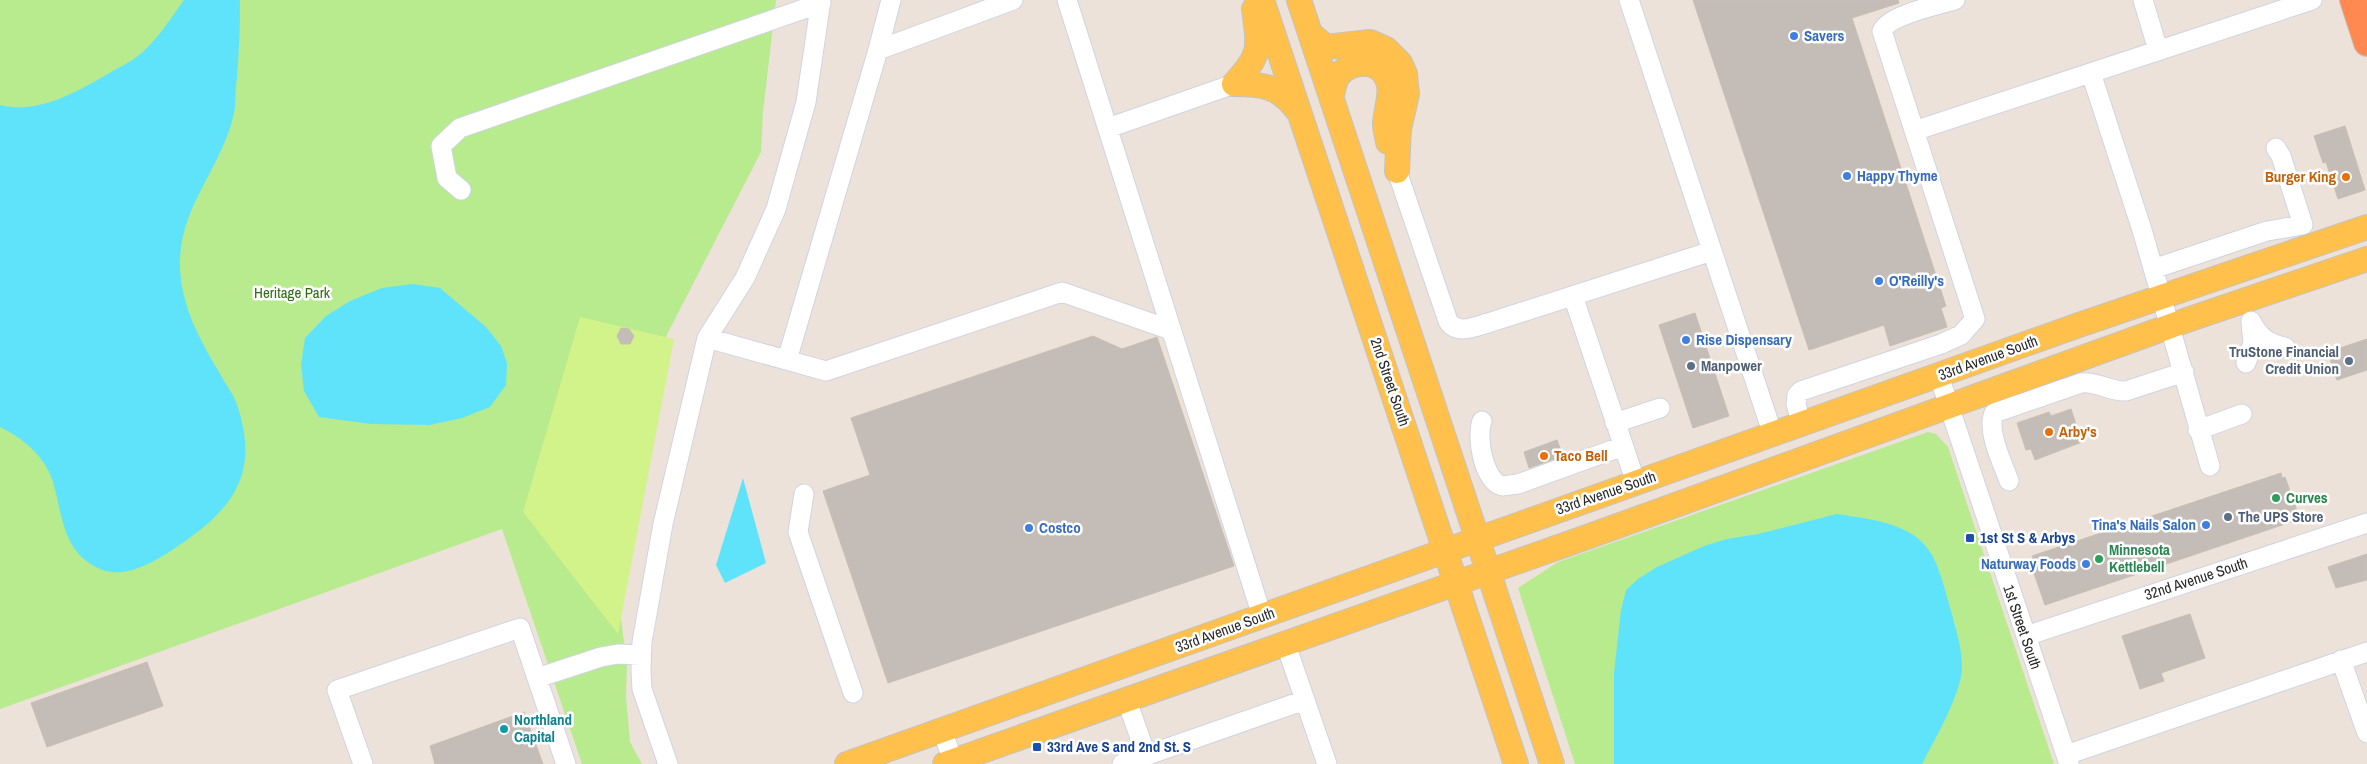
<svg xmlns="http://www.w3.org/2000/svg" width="2367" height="764" viewBox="0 0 2367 764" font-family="'Archivo Narrow',sans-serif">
<rect width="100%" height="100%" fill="#ede2d9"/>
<path fill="#b8ea8e" d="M0,0H776L763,112L761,152L642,383L613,561L627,664L626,697L630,742L642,764H582L502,529L0,709Z
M1928,432L1936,434L1948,447L2054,764H1575L1518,588L1558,562Z"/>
<path fill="#d2f389" d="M580,317L674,339L618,634L523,512Z"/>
<path fill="#5fe3fb" d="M184,0H240C240,29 239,58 236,87C235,97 236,108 233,117C221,169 178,208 180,267C181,306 200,340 219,372C224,382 232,392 236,402C263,478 229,513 169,552C151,564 122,579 100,569C62,552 63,516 53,482C45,456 23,438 0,427V105C38,115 76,92 108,74C117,68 129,63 138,56C157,41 170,19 184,0Z
M413,284L440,288L486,327L501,346L507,363L506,385L490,407L462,418L430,425L371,424L319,417L304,391L301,365L305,338L326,316L350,301L382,288Z
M743,478L766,563L725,583L716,565Z
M1837,514C1874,520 1920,523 1936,563C1943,580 1947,598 1952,614C1957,635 1966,660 1960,681C1952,710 1936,737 1922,764H1614V673L1621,610L1626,590L1638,579L1657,567L1704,546L1727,539L1758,534Z"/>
<path fill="#c4bcb6" stroke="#c8beb2" d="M1693,0H1898L1899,3L1852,18L1946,306L1941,308L1947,327L1890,346L1884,325L1809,350Z
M2345,126L2365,190L2338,199L2326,162L2323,163L2314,136Z
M1695,313L1729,416L1693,428L1659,325Z
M621,328L629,329L634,336L630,344H621L617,336Z
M1093,336L1122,349L1157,337L1234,566L888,683L823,491L870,475L851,418Z
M2367,339V370L2337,380L2328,352Z
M2071,409L2082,442L2035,460L2031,449L2026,450L2017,423L2049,412L2051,416Z
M1557,440L1563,456L1529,468L1524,452Z
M2281,473L2282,478L2285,477L2300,519L2045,605L2030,562L2034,561L2032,556Z
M2367,554V580L2336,588L2328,567Z
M2190,614L2205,658L2161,673L2164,681L2140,689L2122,636Z
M147,662L163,706L47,747L31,703Z
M524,712L543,764H435L430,746Z"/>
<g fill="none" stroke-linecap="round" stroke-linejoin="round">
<g stroke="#ced4e4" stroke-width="21">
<path id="minor" d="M1067,0L1262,616
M1629,0L1773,435
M2143,0L2158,50
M878,50L891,0
M2091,73L2142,230L2210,466
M1108,128L1234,84
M1914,131L2312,0
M1397,171L1448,321C1457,335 1474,327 1488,323L1712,251
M461,190L447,178L441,146L460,128L821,3
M2153,269L2267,231L2303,225L2281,156L2276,148
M1573,296L1636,483
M2251,321C2259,337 2268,344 2285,347
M707,338L826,371L1062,292L1171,330
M787,360L878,50L1013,0
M2246,363L2253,343L2251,323
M1939,376L2069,764
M1482,421C1476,436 1483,480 1502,486L1518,484L1623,446
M1615,423L1660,408
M1802,425L1796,404L1797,395L1801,391L1941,344L1961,335L1975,319L1882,31C1889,15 1938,5 1955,0
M2198,430L2242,414
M2009,481C2003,464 1986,430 1994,413L2081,383C2097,381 2110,392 2126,391L2184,372
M804,494L798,532L853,693
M2026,636L2367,523
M1285,642L1327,764
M2341,660L2367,733
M537,678L601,657L618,654L641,655
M1126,698L1146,755
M942,730L954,764
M2066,755L2367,652
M363,764L337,690L520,628L566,764
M668,764L642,689L641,671L642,642L663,524L707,338L745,278L776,209L806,102L821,0
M1122,764L1305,700"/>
</g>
<g stroke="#c3c3c3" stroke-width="26">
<path id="major" d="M1262,0L1516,764
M1299,0L1552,764
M1311,34L1326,47L1370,42L1386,49L1400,63L1405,74L1407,94L1399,129L1397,171
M1234,84C1262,54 1259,48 1254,9
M1234,84C1263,84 1279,86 1297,110
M1332,95C1333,91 1334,85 1336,80C1343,64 1369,58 1382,71C1396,86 1386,106 1385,123C1385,129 1387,136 1388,142
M847,764L2079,325L2367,227
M945,764L1587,537L2190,319L2367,259"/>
</g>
<g stroke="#c3c3c3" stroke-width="28">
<path id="highway" d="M2353,0L2367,43"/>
</g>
<use href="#minor" stroke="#fff" stroke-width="19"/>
<use href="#major" stroke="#ffc14b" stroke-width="24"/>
<use href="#highway" stroke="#ff8951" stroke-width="26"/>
</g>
<g fill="#3f7fe0" stroke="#fff" stroke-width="2">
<circle cx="1794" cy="36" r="5"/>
<circle cx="1847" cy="176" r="5"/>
<circle cx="1879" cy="281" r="5"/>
<circle cx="1686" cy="340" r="5"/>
<circle cx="2206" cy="525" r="5"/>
<circle cx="1029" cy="528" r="5"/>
<circle cx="2086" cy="564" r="5"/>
</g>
<g fill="#e8710a" stroke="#fff" stroke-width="2">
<circle cx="2346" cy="177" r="5"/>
<circle cx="2049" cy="432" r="5"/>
<circle cx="1544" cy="456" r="5"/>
</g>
<g fill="#5c6f8a" stroke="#fff" stroke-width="2">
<circle cx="2349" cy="361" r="5"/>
<circle cx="1691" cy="366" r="5"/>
<circle cx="2228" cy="517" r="5"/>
</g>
<g fill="#2e9e5b" stroke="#fff" stroke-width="2">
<circle cx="2276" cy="498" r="5"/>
<circle cx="2099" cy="559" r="5"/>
</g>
<g fill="#1a4fb4" stroke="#fff" stroke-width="2">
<rect x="1965" y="533" width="10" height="10" rx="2.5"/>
<rect x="1032" y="742" width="10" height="10" rx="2.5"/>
</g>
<circle fill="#0f9aa8" stroke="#fff" stroke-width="2" cx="504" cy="729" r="5"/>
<g text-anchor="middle" stroke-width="5" stroke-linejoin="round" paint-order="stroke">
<g font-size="15" font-weight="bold" fill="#366cbe" stroke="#fff" text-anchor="start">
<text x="1804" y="41">Savers</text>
<text x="1857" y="181">Happy Thyme</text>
<text x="1889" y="286">O'Reilly's</text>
<text x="1696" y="345">Rise Dispensary</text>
<text x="2196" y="530" text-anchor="end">Tina's Nails Salon</text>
<text x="1039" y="533">Costco</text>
<text x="2076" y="569" text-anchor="end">Naturway Foods</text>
</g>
<g font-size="15" font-weight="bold" fill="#c56008" stroke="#fff" text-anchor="start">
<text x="2336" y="182" text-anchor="end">Burger King</text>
<text x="2059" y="437">Arby's</text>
<text x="1554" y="461">Taco Bell</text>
</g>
<g font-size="15" fill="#2f6d12" stroke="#fff">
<text x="292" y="298">Heritage Park</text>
</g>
<g font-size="15" font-weight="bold" fill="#4e5e75" stroke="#fff" text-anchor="start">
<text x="2339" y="357" text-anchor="end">TruStone Financial<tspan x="2339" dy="17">Credit Union</tspan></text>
<text x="1701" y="371">Manpower</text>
<text x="2238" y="522">The UPS Store</text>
</g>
<g font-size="15" fill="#292929" stroke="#fff">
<text transform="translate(1988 358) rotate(-20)" y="5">33rd Avenue South</text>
<text transform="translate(1390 382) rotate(71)" y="5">2nd Street South</text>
<text transform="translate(1606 493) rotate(-19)" y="5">33rd Avenue South</text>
<text transform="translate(2196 579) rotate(-18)" y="5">32nd Avenue South</text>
<text transform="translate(2022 627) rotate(71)" y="5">1st Street South</text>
<text transform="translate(1225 630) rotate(-20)" y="5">33rd Avenue South</text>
</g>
<g font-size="15" font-weight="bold" fill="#27864d" stroke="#fff" text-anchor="start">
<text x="2286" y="503">Curves</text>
<text x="2109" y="555">Minnesota<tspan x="2109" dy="17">Kettlebell</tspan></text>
</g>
<g font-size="15" font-weight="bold" fill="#164399" stroke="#fff" text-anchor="start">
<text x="1980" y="543">1st St S &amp; Arbys</text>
<text x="1047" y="752">33rd Ave S and 2nd St. S</text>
</g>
<g font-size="15" font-weight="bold" fill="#0d838f" stroke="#fff" text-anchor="start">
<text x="514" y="725">Northland<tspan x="514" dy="17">Capital</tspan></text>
</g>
</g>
</svg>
